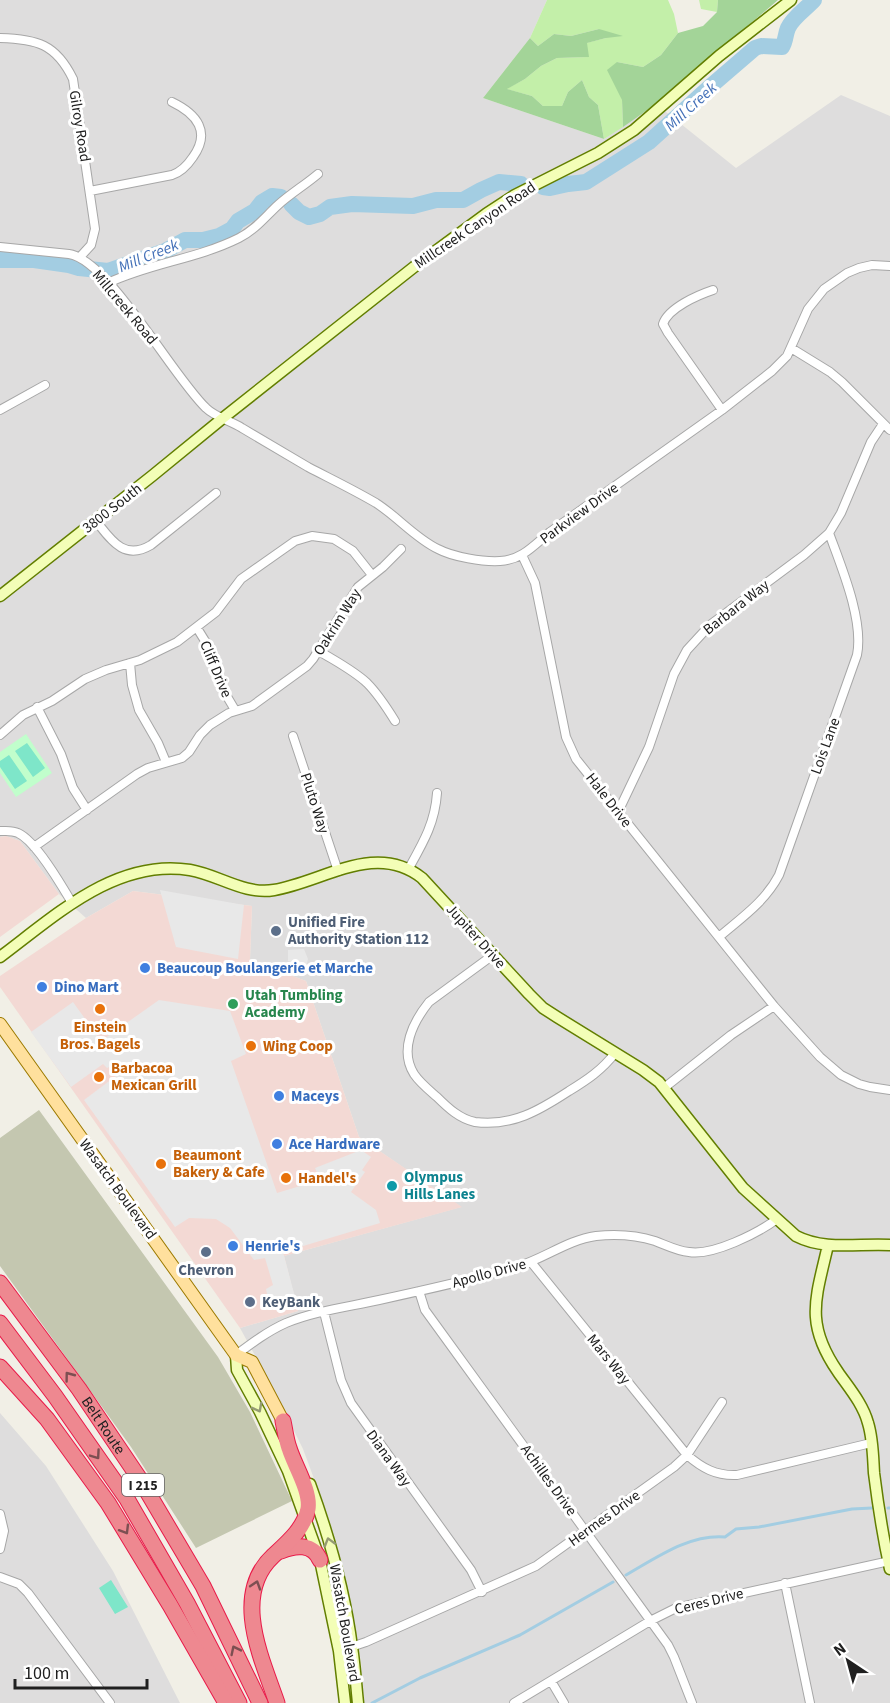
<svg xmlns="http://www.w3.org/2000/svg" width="890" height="1703" viewBox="0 0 890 1703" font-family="'Source Sans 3',sans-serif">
<rect width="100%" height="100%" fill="#f1efe6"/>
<path fill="#dedddd" d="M0,0H547L530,38L483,98L604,139L656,104L736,168L841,95L890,116V1703H364L361,1662L349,1597L342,1568L326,1511L303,1449L274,1390L240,1328L298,1311L284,1256L461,1207L359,1137L306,981L250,960L252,906L133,891L86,918L59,894L20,841L6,836L0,837Z
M0,1413L46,1466L113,1571L180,1703H0Z"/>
<path fill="#f3d9d4" d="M6,836L20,841L59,894L0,937V837Z
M133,891L252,906L250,960L306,981L359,1137L462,1207L284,1256L298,1311L240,1328L0,987V976L86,918Z"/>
<path fill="#c4c7b0" d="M39,1110L218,1357L250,1412L292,1501L196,1548L131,1447L0,1266V1138Z"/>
<path fill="#c3efa9" d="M547,0H668L674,14L678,33L661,55L643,67L617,62L622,100L623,127L604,139L598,105L589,97L582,80L568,92L562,106H543L532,96L506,89L525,79L541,66L557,58L588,57L586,43L606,38L599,29L571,36L554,34L538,46L530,38Z
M699,0H718L717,12L701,9Z"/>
<path fill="#a3d498" d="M718,0H778L656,104L623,127L622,100L607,70L617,62L643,67L661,55L678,33L703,26L717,12Z
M599,29L623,36L606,38L587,43L589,57L557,58L541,66L525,79L507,89L532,96L543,106H562L568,92L582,80L589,97L598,105L604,139L483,98L530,38L538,46L554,34L571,36Z"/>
<path fill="#c1fecc" d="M26,734L52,773L16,797L0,773V752Z"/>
<path fill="#7ee6c9" d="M27,743L45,768L33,777L15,751Z
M9,755L27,781L15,789L0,767V761Z
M111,1580L128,1607L115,1614L99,1588Z"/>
<path fill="#e8e8e8" d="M160,890L244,905L238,959L176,947Z
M304,949L308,959L306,967L288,961V950Z
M159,1000L230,1011L246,1054L231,1061L277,1193L320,1180L315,1168L361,1150L371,1157L362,1170L365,1172L351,1192L376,1210L380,1223L283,1252L295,1297L270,1308L266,1289L273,1285L265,1258L254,1260L230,1228L216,1219L189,1218L175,1227L84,1100L116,1076L109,1067L107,1068L103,1064L71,1087L31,1032L73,1002L101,1041Z"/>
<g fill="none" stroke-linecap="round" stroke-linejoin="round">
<path stroke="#a3cde2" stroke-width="3" d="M888,1508H890
M626,1575C656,1558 689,1534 725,1537L736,1529L759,1527L852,1509L872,1508
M372,1703L420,1678L520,1635L613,1582"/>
<path stroke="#a3cde2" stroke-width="16" d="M543,187L550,188L568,184L586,182L649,142L712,85L755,48L761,46L782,47C786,41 785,35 788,28C793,17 806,9 814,0
M291,204L299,212L309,217L320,214L330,207L352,204L413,206L436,200H463L481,190L499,182L521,184
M0,260H34L69,265L79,268L108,271L165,251L185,240H203L219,236L232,229L238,221L255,211L262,202L272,196L281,197"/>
<g stroke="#a7a7a7" stroke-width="10">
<path id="street" d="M0,38C37,39 56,44 73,79L95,229L91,245L80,257
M90,191L172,175C181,172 187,166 193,157C211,132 197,114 172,102
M0,247L69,254C109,260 173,377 206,408C215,417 231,421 242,428C264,441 286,454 308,467C331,479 354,490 376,503C398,517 415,538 438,549C453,557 483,562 500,561C522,560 534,545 550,532L722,410L772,371L787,356L808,309L824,289L847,273L859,268L872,265L890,266
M108,283C150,263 197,259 239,238C255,230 265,217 278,205C290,194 305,185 318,174
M713,290C698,295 668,308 663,324L668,333L722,410
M791,348L830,372L842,382L890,430
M0,410L45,385
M96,521C111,540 124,561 151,545L216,493
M522,555L535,583L566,737L576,759L774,1006L820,1057L841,1075L859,1084L870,1087L890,1090
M197,628L210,649L219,683L235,710
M319,651C335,661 353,670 367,683C378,694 387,708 395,721
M130,663L132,685L139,710L158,743L166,762
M37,707L61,754L73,788L87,810
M0,735L23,715L52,701L85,679L106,670L140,660L177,642L216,612L241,579L295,541L312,536L334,539L353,551L372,575
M293,736L338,871
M618,812L649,747L674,674L687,650L710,625L804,555L829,533L841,513L871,442L883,424
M0,831C6,831 12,830 18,833C36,841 62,886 72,903
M34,847L137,774L148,768L182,758L189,752L200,735L210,725L229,713L252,706L307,666L313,659L358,587L383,567L401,549
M409,868C423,843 435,823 437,793
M719,937C741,918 765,902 779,875L857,655C864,620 841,566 829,533
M493,955L429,1002C413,1022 399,1050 414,1074C420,1083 429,1090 437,1097C448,1108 460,1119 475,1122C512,1127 540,1110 569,1091C587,1080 602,1070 615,1053
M664,1088L731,1035L774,1006
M531,1262L687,1455L722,1402
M419,1291L425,1310L668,1645L674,1657L692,1703
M324,1312L341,1380L351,1403L471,1570L482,1592
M236,1355C252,1343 268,1331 286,1323C315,1311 348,1307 379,1300C425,1290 471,1280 516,1267C544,1259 567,1240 596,1236C616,1234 636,1235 655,1241C666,1245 677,1251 689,1252C713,1256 758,1233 777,1219
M0,1514L4,1531L0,1549
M0,1577L19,1584L28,1593L110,1703
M785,1583L810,1703
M339,1651L366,1642L536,1566L674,1467L687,1455C702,1468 716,1476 737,1475L871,1443
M551,1681L564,1703
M514,1703L650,1621L676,1608L890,1561"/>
</g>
<g stroke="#627e00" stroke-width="13">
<path id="secondary" d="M0,596L152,476L223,418L414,267L486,214L515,195L598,153L634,130L719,56L791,0
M0,957C55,916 116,858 190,870C219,875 244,895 274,890C323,882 375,841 422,878L529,994L543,1008L557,1017L643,1070L659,1082L743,1188L796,1236C825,1251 859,1243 890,1245
M828,1245C816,1298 804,1323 838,1372C849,1388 863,1404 868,1423C873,1439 873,1457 874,1473C878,1505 883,1537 890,1569
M236,1355L237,1370L260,1412L288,1471L320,1560L339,1651L345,1703
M310,1484C329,1536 345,1592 352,1647C355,1666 356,1684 358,1703"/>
</g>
<g stroke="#9c7a00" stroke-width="14">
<path id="primary" d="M0,1024L236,1355L252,1362L283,1421"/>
</g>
<g stroke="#e91a49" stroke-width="17">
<g id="highway">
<path id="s1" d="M0,1283L79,1389L141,1481L203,1586L260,1703"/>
<path d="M0,1323L55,1396L127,1499L187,1603L239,1703"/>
<path d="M0,1367L47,1419L108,1503L170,1605L226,1703"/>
<path d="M281,1551C295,1545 313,1543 320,1560"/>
<path d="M277,1703C262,1659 231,1595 273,1556C287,1543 304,1529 308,1509C311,1491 294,1465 289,1448C286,1440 285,1430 283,1421"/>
</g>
</g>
<use href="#street" stroke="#fff" stroke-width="8"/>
<use href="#secondary" stroke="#f3feb7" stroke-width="10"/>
<use href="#primary" stroke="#ffe09d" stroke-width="12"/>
<use href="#highway" stroke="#ee8890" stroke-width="15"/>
</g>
<defs><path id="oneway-chevron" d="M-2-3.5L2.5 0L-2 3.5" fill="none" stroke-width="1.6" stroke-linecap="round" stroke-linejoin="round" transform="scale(1.5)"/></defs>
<g stroke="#7d4f52">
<use href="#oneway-chevron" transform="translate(69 1376) rotate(-127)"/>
<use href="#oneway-chevron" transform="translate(96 1455) rotate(55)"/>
<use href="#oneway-chevron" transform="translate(125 1530) rotate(59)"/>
<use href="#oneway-chevron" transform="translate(256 1585) rotate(-72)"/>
<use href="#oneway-chevron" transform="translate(235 1650) rotate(-116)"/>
</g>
<g stroke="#949a73">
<use href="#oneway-chevron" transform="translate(258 1408) rotate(62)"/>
<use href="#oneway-chevron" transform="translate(329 1542) rotate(-106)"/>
</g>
<g fill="#5c6f8a" stroke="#fff" stroke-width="2">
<circle cx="276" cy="931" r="6"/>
<circle cx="206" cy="1252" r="6"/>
<circle cx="250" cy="1302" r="6"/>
</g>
<g fill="#3f7fe0" stroke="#fff" stroke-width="2">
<circle cx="145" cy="968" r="6"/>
<circle cx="42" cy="987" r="6"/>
<circle cx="279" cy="1096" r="6"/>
<circle cx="277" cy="1144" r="6"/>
<circle cx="233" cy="1246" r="6"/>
</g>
<circle fill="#2e9e5b" stroke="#fff" stroke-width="2" cx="233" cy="1004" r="6"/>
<g fill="#e8710a" stroke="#fff" stroke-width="2">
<circle cx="100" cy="1009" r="6"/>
<circle cx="251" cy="1046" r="6"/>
<circle cx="99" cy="1077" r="6"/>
<circle cx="161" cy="1164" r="6"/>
<circle cx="286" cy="1178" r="6"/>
</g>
<circle fill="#0f9aa8" stroke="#fff" stroke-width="2" cx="392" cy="1186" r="6"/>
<g text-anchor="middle" stroke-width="6" stroke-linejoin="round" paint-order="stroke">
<rect fill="#fff" stroke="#636363" stroke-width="1.5" x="122" y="1474" width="42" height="22" rx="4.5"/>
<g font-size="14" font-weight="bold" fill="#202020">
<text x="143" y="1490">I 215</text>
</g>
<g font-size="15" fill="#202020" stroke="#fff">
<text transform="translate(80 126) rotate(81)" y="5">Gilroy Road</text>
<text transform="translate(475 225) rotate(-34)" y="5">Millcreek Canyon Road</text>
<text transform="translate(125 307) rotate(50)" y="5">Millcreek Road</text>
<text transform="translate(112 508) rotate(-38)" y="5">3800 South</text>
<text transform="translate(579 513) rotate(-36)" y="5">Parkview Drive</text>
<text transform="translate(736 607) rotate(-38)" y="5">Barbara Way</text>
<text transform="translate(337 622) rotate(-58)" y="5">Oakrim Way</text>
<text transform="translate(216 669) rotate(67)" y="5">Cliff Drive</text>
<text transform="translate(825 746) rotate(-70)" y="5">Lois Lane</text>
<text transform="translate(609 800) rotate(52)" y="5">Hale Drive</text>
<text transform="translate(315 803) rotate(72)" y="5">Pluto Way</text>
<text transform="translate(476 936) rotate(48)" y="5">Jupiter Drive</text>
<text transform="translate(118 1189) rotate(54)" y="5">Wasatch Boulevard</text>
<text transform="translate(489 1273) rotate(-15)" y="5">Apollo Drive</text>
<text transform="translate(609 1359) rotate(51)" y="5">Mars Way</text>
<text dy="5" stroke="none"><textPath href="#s1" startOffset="176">Belt Route</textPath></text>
<text transform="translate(389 1458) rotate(54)" y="5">Diana Way</text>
<text transform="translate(549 1480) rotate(54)" y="5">Achilles Drive</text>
<text transform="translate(604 1518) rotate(-36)" y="5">Hermes Drive</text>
<text transform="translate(709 1601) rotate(-14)" y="5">Ceres Drive</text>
<text transform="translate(345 1623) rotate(80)" y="5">Wasatch Boulevard</text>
</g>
<g font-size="15" font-weight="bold" fill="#4e5e75" stroke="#fff" text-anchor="start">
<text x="288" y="927">Unified Fire<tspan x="288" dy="17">Authority Station 112</tspan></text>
<text x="206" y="1275" text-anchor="middle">Chevron</text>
<text x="262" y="1307">KeyBank</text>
</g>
<g font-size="15" font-weight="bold" fill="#366cbe" stroke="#fff" text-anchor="start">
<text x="157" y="973">Beaucoup Boulangerie et Marche</text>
<text x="54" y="992">Dino Mart</text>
<text x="291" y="1101">Maceys</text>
<text x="289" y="1149">Ace Hardware</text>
<text x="245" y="1251">Henrie's</text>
</g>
<g font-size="15" font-weight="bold" fill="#27864d" stroke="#fff" text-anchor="start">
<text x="245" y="1000">Utah Tumbling<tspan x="245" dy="17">Academy</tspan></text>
</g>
<g font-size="15" font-weight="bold" fill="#c56008" stroke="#fff" text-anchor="start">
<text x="100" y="1032" text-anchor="middle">Einstein<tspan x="100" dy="17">Bros. Bagels</tspan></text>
<text x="263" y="1051">Wing Coop</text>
<text x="111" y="1073">Barbacoa<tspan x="111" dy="17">Mexican Grill</tspan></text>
<text x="173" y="1160">Beaumont<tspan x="173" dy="17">Bakery &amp; Cafe</tspan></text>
<text x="298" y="1183">Handel's</text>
</g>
<g font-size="15" font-weight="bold" fill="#0d838f" stroke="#fff" text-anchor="start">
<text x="404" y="1182">Olympus<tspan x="404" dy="17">Hills Lanes</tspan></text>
</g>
<g font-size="16" font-style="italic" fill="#4471b8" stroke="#fff">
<text transform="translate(690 106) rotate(-42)" y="6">Mill Creek</text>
<text transform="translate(148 255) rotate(-22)" y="6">Mill Creek</text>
</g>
</g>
<g transform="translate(848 1661) rotate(324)" stroke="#ffffff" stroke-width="4.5" paint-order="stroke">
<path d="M0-4.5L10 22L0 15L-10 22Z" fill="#202020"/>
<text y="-9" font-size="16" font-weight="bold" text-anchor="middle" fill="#202020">N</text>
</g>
<path d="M15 1679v9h132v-9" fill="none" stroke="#202020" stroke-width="3"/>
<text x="24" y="1679" font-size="18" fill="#202020" stroke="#ffffff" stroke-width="4.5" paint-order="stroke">100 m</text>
</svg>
